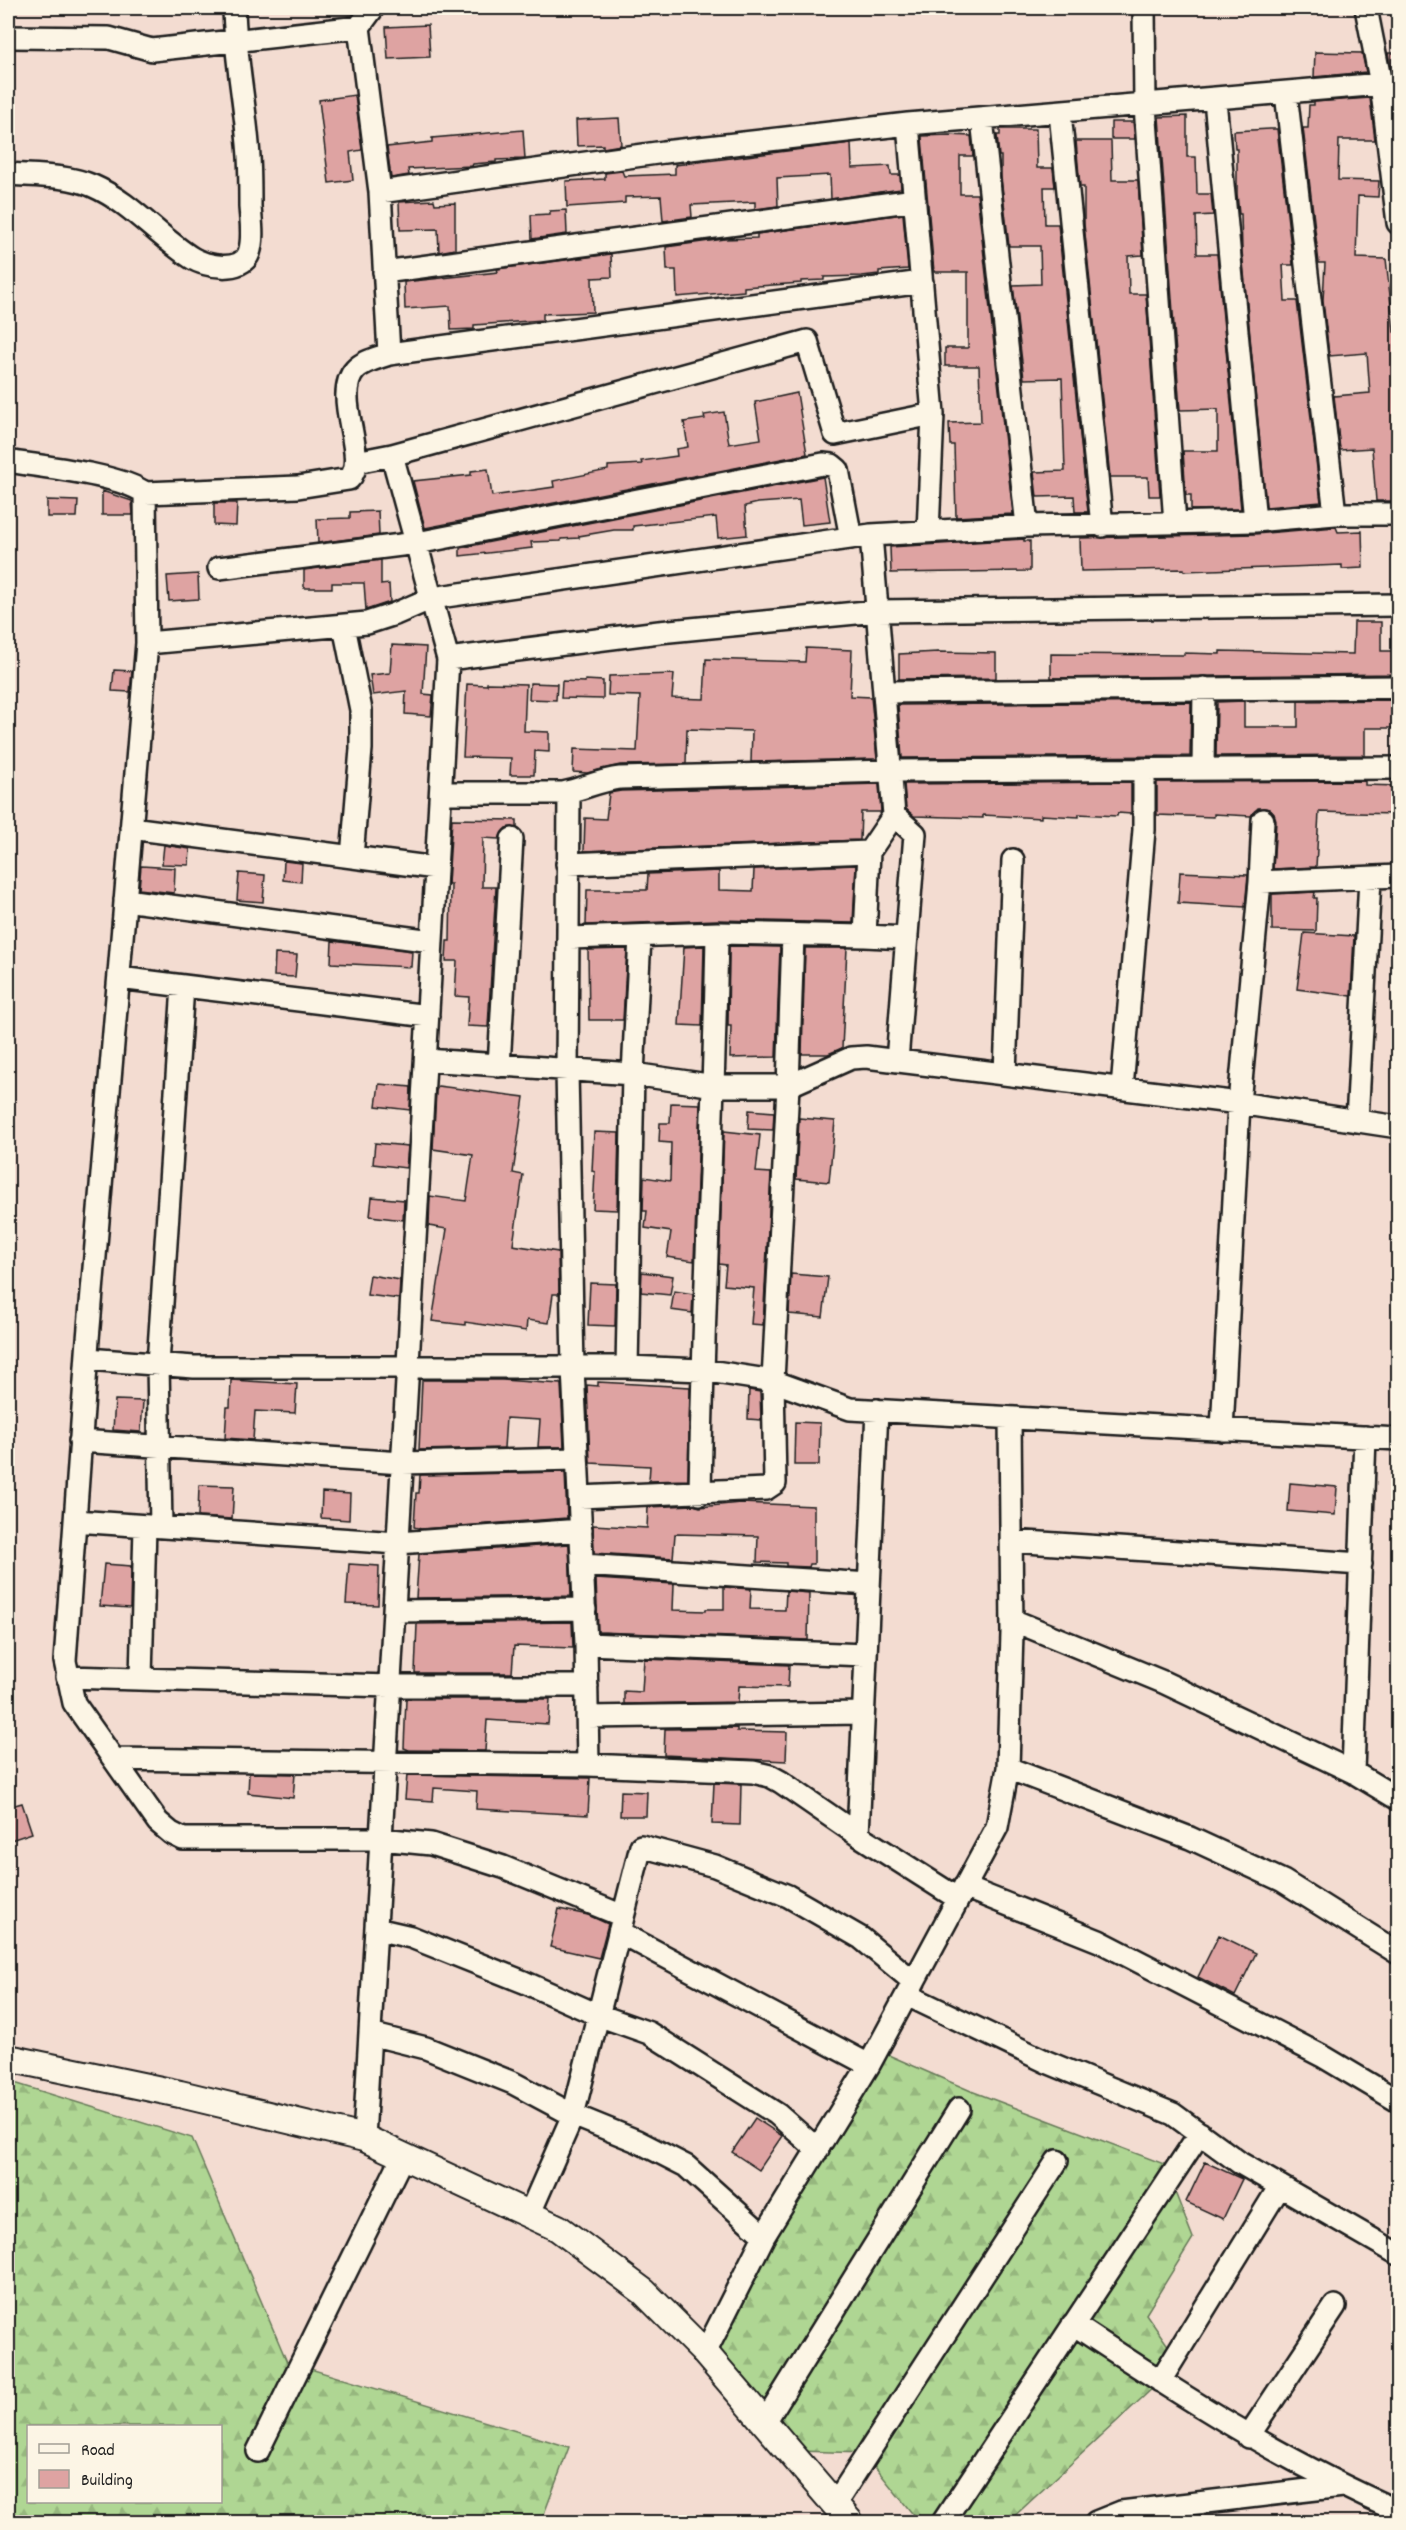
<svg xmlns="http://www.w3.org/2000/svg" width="1406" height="2530" viewBox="0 0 1406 2530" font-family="Dekko,sans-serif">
<defs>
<pattern id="forest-firs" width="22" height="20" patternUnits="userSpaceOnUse" patternTransform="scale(1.5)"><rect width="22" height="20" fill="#afd693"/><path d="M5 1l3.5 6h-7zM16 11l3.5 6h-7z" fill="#96b77e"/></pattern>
</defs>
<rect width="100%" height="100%" fill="#f3dcd1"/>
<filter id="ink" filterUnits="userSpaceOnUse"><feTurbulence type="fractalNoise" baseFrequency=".0167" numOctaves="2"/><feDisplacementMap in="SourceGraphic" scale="12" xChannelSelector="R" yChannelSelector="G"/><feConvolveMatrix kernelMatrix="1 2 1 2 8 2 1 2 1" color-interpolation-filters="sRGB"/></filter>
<g filter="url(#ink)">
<path fill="url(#forest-firs)" stroke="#667958" stroke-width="1.5" fill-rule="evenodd" d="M877,2050L971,2091L1164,2164L1193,2238L1146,2314L1180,2363L1008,2522H919L864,2453L798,2451L707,2352Z
M8,2081L192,2138L287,2362L569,2447L541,2522H8ZM28,2426H220V2502H28Z"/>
<path fill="#dea3a2" stroke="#1c1c1c" stroke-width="1.5" d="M428,25L430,57L388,59L386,27Z
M1315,52L1362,53L1366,72L1314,77Z
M1388,53H1398V122L1394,82Z
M355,95L362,150L350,152L353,180L329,183L319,100Z
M1370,98L1375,140H1339L1338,180L1379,181L1378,197L1358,196L1356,258L1386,259L1394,332H1398V501H1376L1372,448L1340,450L1334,396L1370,393L1367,353L1329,356L1323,300L1325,263H1319L1303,128H1308L1309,105H1314V102Z
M1187,116V157H1196L1197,194H1211L1213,215L1196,216L1197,254H1217L1241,509L1191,510V495H1186L1183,451H1218V409L1180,410L1159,117Z
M619,118L621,145L603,148V145L577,146L576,120Z
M1111,122H1133L1135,139H1111Z
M1000,129H1036L1037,168H1053L1055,187H1044L1045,224H1058L1088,512H1075L1074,496L1037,497L1034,472L1065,471L1062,378L1024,379L1013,285L1041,284L1040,246H1009L1001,177V156H999L997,135H1000Z
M1270,129H1277L1293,265H1283L1285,301H1297L1321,502L1266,507L1242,251L1241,214H1239L1237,194V149H1235L1234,131Z
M523,130L525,159L496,160V162L473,164L472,166L408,169L409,175L391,178L387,147L432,142V138Z
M949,135L971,136L973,156H960V194H977L1013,514L956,517L954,445H950L949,423L981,422L979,366H945V348H968V272H934L922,138V136Z
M1076,141H1111L1112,180H1138L1143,255L1128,256L1129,294H1146L1160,496H1149L1148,477H1110L1084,224V187H1080Z
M851,143L852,168L890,166L891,175H900L901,189L831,199L830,175L777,178L778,206L755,209V202L691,205L692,217L663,221L661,196L625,197V203L567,207L566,181L605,179V173L622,171L624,176L675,174V165Z
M434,200L435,204L455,203V249L439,252L438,229L400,230L399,202Z
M566,210L567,234L532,239L531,215L550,214V211Z
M903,214L908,269L879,271V274L862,276L824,277V280L801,281V283L744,287V291L677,297L676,270H667L666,247L724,239L757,238V234Z
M611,254L612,277L592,278L593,312L543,314V320L474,325V329L451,330L450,306L405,309L404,282L498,272L497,269Z
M797,393L807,454L425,528L413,481L471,475V471L488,469L492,496L554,487L553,481L608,470V466L642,464L641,461L677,456L676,449L688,447L684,422L705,419L704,415L724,412L729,444L761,439L755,402Z
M823,477L830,522L802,525L799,500L758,503L745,506L747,535L718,538L716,517L633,526V530H614L579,536V538L561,539V541L531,542L532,548L460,556V548Z
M102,491L132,501L133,515H102Z
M47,500L78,501L77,517H47Z
M214,503H237L236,526L214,525Z
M378,511L379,535L318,543L317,519L350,518V512Z
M1336,527L1338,532L1362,531L1363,568L1342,569V565L1184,571V569L1081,571L1080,538L1255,534Z
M1024,539V541H1030V571L891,573L890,547Z
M381,560V585L389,584L390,602L366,610L364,583H332V588H304V570Z
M198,574L199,599L169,601L167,576Z
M1354,622H1381V651H1398V674L1051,678V654L1184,655V653L1220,654V651L1353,654Z
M392,645L426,647L423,694L433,695L431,716L405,714L406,691L373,695L370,675L390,673Z
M806,648L852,650L850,696L871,697L877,759L751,762L752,731L687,729L686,764L620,765L587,773L573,772L574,749L637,751L640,696L608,695L609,676L674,674L672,698L704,699L706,659L805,662Z
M938,652L996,653V678L899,679V654Z
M114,670L132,671L130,692L112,691Z
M585,680L603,681V699L561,698L562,681L585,682Z
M487,683L526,684L524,731L549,732V752L535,751L534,775H510L511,758L463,757L467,684L487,685Z
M530,683L557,684L556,700L529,699Z
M1398,700V728H1365V755L1216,756L1217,702L1244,701V727H1298V701Z
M1191,702L1190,756L902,758L898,705Z
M1365,781V785L1398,786V812H1394V814L1319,812L1316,867L1273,869L1276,821L1274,814L1269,809L1258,808L1251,816L1214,814V817L1157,815V782Z
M1131,782V814L1118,813L1117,816L1079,814V817L1041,815V818L983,815V818L914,816L906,809L904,784Z
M879,784L881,812H861L860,840L584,851L585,818L606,819L609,793L621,791Z
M452,819L517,820V828H506L499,839L483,838L482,887H496L488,1027L467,1026L469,997L455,996L457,961H446L447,941H450L451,884H448Z
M164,845L190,849L189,865L162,864Z
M284,861L302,863L301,882L283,880Z
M856,865L853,923L717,920L586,925L587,890H647L648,874L719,871V890L753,891L754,869Z
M141,866L175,868L174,893L139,889Z
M1180,872L1248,875L1245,907L1178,903Z
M239,873L265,875L263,902L237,900Z
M1315,892L1314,898H1317L1316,931L1272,930V894Z
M1304,933L1354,936L1351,996L1297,989Z
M332,941L412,951L411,967L331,963Z
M704,946L702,1026L679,1025L684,947Z
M729,946L780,947L776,1057L730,1058L731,1026H728Z
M805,948H847L842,1048L828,1054H802Z
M627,949L623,1020H589L588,950Z
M275,954L297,955L295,977L274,976Z
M379,1084L411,1087L410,1110L376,1106Z
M438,1086L524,1097L513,1173L523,1175L513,1245L558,1252L559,1294H553L549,1323L527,1320L526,1331L465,1322V1325L432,1321L447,1229L429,1226L430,1196L466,1201L473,1155L433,1149L436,1091Z
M671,1103L700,1104L694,1261L667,1257L671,1232L645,1228L647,1211H643L644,1177L670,1181L671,1143L659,1142L660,1123H670Z
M749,1110L774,1112L773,1130L748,1129Z
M799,1118L835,1121L829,1182L796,1179Z
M724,1131L760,1135L756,1172L771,1173L763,1325L751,1324L754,1288L724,1285L726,1265L719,1264Z
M594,1132L619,1133L617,1210L593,1209L595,1172L592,1171Z
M375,1143L408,1146L406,1168L373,1164Z
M372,1197L404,1200L403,1220L370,1216Z
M642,1272L673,1276L670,1295L641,1292Z
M791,1274L828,1277L823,1317L789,1314Z
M370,1275L400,1280L399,1299L367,1295Z
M590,1283L616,1284L615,1326L588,1325Z
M674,1291L693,1294L692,1313L671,1310Z
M231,1380L297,1384L295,1413L255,1411L253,1440L225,1438L227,1407H230Z
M422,1380H502L561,1384L564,1447H538L540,1420L506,1418L504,1448L419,1450Z
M598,1382L690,1387L688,1480L649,1481L650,1466L590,1463L587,1385L598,1386Z
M749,1390L760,1392L761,1420L748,1419Z
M115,1400L143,1401L141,1432L113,1430Z
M795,1422L820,1423L819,1465H794Z
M565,1472L567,1518L421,1529L414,1527L416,1493H419L420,1475Z
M1290,1483L1337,1487L1335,1515L1288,1511Z
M199,1485L234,1486L232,1519L198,1517Z
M322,1492L350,1494L349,1520L321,1518Z
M740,1503L814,1506V1564H810L809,1567L786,1566V1563L757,1562L758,1536L675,1534L673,1558L594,1553L593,1525L647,1528L648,1507L693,1505L700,1507Z
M569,1544L571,1596L416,1598L419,1554Z
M104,1564L131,1566L130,1608L100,1606Z
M349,1564L379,1566L378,1605L346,1604Z
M596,1579L674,1584L673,1610L706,1611V1609H724V1587L751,1589L750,1609L785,1610L786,1591L809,1593L808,1640L598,1632Z
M572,1622L573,1648L514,1646L512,1673H415L417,1624Z
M644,1659L789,1665L788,1687L739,1686L738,1702L624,1704V1691L642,1692Z
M406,1699H550L548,1724L487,1720L485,1751L409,1750L404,1748Z
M737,1728V1731L787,1732L786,1761L664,1755L665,1729Z
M249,1773L295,1774L293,1798L248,1793Z
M407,1775L590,1778L588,1815L476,1809L477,1791L434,1788L433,1801L405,1799Z
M714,1783L741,1784L740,1825L712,1824Z
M621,1791L647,1792L646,1816H620Z
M22,1803L32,1833L8,1841V1807Z
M559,1909L588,1915L608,1924L599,1958L550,1947Z
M1219,1935L1256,1953L1235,1996L1198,1977Z
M755,2118L782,2136L759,2170L732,2152Z
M1205,2162L1242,2179L1223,2219L1186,2202Z"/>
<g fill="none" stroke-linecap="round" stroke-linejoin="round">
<g stroke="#1c1c1c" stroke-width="26">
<path id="minor" d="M373,8L359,27L380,192L664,152L908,124L1381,84
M1144,8L1145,106L1175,523
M1366,8L1381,84L1398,223
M8,37L109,38L152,50L359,27
M1286,93L1335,514
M1215,100L1255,521
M1060,113L1102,526
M982,119L1027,526
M908,124L933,414L928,532
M8,174C35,176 68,175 93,186C132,203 157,236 192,258C206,267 242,273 249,253C254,239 251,221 250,207C250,190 250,174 249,157C246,107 235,58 234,8
M380,192L389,354
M384,272L915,200
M8,461C41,467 119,474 145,493L147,643L88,1339L65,1661L74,1703L158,1822L171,1833L183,1839H381L431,1844L503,1867L623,1916
M356,462L392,455L807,341L835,434L933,414
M145,493L298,487L349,479C370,459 331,396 355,370C363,361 378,358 389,354L922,282
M871,535L894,815L869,852L865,936L907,938
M219,568L417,543L823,464L832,465L838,470L851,538
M344,626L361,710V749L352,857
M147,643L367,623L395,614L432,598L871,535L1027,526L1255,521L1335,514H1398
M448,659L659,632L877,611L1398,605
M884,692L1398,687
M1203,769L1204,688
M569,792L567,1071L573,1368L586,1644L588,1765
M441,793H563C583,789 600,780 620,778L890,771L1398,768
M894,815L915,834L897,1061
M131,828L436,868
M567,864L869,852
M1260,882L1263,820
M125,900L432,941
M570,938L717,933L865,936
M119,978L428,1016
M426,1060L633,1074L715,1086H788L851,1058L866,1057L1239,1103L1398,1127
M499,1066L512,839
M1005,1074L1013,860
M1122,1088L1144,830V769
M1357,1121L1370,879
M87,1359L194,1367H627L702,1370L773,1381L850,1409L1398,1439
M627,1367L633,1074L640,937
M1222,1430L1239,1103L1260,882L1398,876
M80,1441L402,1463L577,1459
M700,1494C703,1307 714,1120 717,933
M579,1497L766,1489L775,1483L773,1381L788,1086L793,935
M75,1521L398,1543L581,1530
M161,1527L158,1364L183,986
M1011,1541L1361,1564
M583,1565L869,1584
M394,1611L585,1609
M1012,1620L1163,1682L1353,1772L1398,1799
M586,1644L866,1655
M67,1677L390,1686H587
M141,1678L145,1526
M587,1717L863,1713
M114,1759L588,1765L753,1772L770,1776L781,1782L858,1835L957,1898
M1008,1768L1190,1838L1283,1881L1398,1953
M1353,1772L1365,1437
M858,1835L877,1410
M964,1887L1099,1941L1324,2057L1398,2101
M376,1929L411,1937L524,1982L598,2015L649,2033L777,2114L818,2150
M619,1932L869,2065
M907,1995L1047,2062L1173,2114L1240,2163L1398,2254
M370,2034L426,2048L513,2083L573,2115L637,2141L686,2166L764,2236
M364,2138L448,659L392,455
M529,2215L573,2115L641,1846L715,1866L788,1896L861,1938L914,1982
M1073,2324C1179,2394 1281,2460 1398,2511
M705,2353L764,2236L869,2065L997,1827L1008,1768L1012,1633L1010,1418
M1160,2381L1280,2186
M765,2422L959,2109
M1248,2437L1335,2306
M258,2451L403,2156
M835,2504L1057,2161
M943,2522L1200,2133
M1096,2522L1121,2512L1342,2486"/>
</g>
<g stroke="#1c1c1c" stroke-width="30">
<path id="tertiary" d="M8,2058L180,2094L364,2138L558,2228L644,2292L705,2353L850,2522"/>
</g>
<use href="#minor" stroke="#fcf5e5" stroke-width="21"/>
<use href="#tertiary" stroke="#fcf5e5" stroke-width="26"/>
</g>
</g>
<rect width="1406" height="2530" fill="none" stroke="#fcf5e5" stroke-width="30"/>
<rect x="15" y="15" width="1376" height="2500" fill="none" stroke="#1c1c1c" stroke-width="2" filter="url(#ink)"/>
<rect x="27" y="2425" width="195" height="78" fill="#fcf5e5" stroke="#a29e95" stroke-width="1.5"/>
<rect x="39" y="2444" width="30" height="9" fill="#fcf5e5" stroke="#a29e95" stroke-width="1.5"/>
<text x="81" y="2455" font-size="18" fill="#1c1c1c">Road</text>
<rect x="39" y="2470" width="30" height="18" fill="#dea3a2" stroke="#a29e95" stroke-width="1.5"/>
<text x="81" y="2485" font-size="18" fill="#1c1c1c">Building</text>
</svg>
